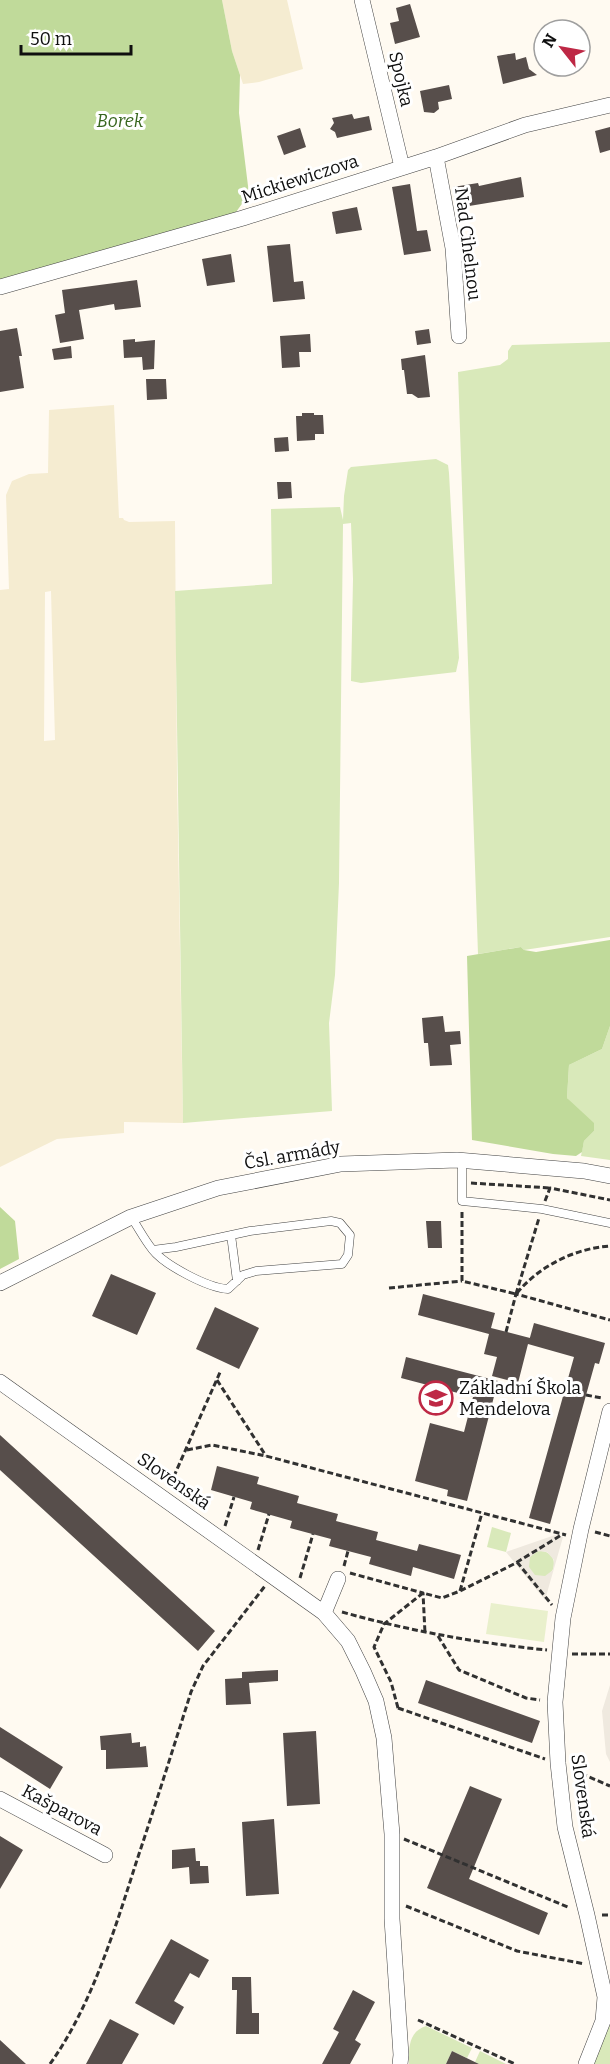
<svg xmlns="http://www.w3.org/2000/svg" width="610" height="2064" viewBox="0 0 610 2064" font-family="Bitter,serif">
<rect width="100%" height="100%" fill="#fffaf1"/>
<path fill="#f5ecd1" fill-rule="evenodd" d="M222,0H287L303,69L259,82L243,84L232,51Z
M114,405L119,518H123L124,520L129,522L175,521L177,777L183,1123L124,1122V1133L57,1139L0,1167V590L9,589L6,495L12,481L29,474L48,473L49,410ZM51,591L55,740L44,741L45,592Z"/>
<path fill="#d9e9ba" d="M610,342V937L524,950L521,947L478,954L458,372L500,365L508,359V351L512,345Z
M436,459L448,465L449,473L459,658L456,672L361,683L351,681L353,579L351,523L343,524L339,883L335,975L329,1023L332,1111L183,1123L175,591L272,584L271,509L340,507L343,520L344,496L348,470L351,467Z
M610,1026V1160L581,1156L584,1141L594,1131L567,1098L569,1065L602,1049Z
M492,1527L511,1533L506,1552L487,1547Z
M528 1564a13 13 0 1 1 26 0a13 13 0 1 1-26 0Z
M610,2014V2064H594Z
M426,2026L472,2048L467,2058L452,2051L446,2064H409C409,2048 408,2032 426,2026Z
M480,2051L506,2064H479L475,2062Z"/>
<path fill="#c0da9a" d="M0,0H222L232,51L240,75L239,113L249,194L231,219L0,282Z
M610,940V1026L602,1049L569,1065L567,1098L594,1123V1131L584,1141L582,1152L576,1156L553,1154L472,1140L467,956L521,947L524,950L536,952Z
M0,1207L15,1221L19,1259L0,1269Z"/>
<path fill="#e9f0cc" d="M491,1603L548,1611L544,1642L486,1634Z"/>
<path fill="#efe9df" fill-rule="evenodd" d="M555,1535L563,1537L545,1600L506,1552ZM538,1551L547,1552L554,1560L553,1570L545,1576L535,1575L529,1567L530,1557Z
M610,1685V1762L606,1754L602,1711Z"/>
<path fill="#574e4b" d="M410,4L420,37L395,44L390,23L399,21L396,8Z
M515,53L516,60L526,57L529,69L537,75L503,84L497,56Z
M449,85L452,99L438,102L439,109L434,113L424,112L420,91Z
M352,114L354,119L369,116L372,130L337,138L335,132L330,129L334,123L332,118Z
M610,127V150L600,153L595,131Z
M300,128L306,147L284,155L277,136Z
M521,177L524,197L457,208L453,187L478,183L479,186Z
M410,184L417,231L427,230L431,251L404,255L392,187Z
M357,207L362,230L336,234L332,212Z
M290,244L294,282L303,281L305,299L273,302L267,246Z
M231,254L235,282L207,286L202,259Z
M137,280L141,307L115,310L114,304L79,310L84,339L60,343L55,315L65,313L62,290Z
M17,328L22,356H19L24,388L0,392V331Z
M429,329L431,343L417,345L415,331Z
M310,334L311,352H299L300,367L282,368L280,336Z
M135,339V342L155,340L154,369L143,370L142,357L124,358L123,340Z
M71,346L72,358L54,360L52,349Z
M425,355L430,397L418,398L412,394H407L404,370H402L401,359Z
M146,379H166L167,399L147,400Z
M302,413H314V415H323L324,434H315V440L297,441L296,416H302Z
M288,437L289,451L275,452L274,438Z
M277,482H291L292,498L278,499Z
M443,1016L445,1032L460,1031L461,1044L450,1045L452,1065L430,1066L428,1043H424L422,1018Z
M426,1221H441L442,1248H428Z
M111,1274L156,1293L137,1335L92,1316Z
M423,1294L495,1313L491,1328L530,1338L529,1341L534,1323L605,1343L599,1364L595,1363L550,1524L529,1518L574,1357L528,1344L518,1383L492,1376L497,1357L484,1354L489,1334L418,1315Z
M215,1307L259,1328L239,1369L196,1349Z
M406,1357L498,1381L467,1501L447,1496L448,1490L415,1481L430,1423L464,1432L473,1397L401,1378Z
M0,1435L215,1631L198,1651L0,1470Z
M217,1466L259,1477L257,1484L299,1496L297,1503L338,1514L336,1521L378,1532L376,1540L417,1551L419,1544L461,1555L454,1579L413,1567L411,1576L369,1564L371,1557L329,1546L331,1539L290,1528L292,1521L250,1509L252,1502L211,1490Z
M278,1670V1681L249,1683L251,1704L226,1705L225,1679L242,1678V1672Z
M426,1680L540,1721L532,1743L418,1703Z
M0,1727L63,1767L50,1789L0,1757Z
M316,1731L320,1804L287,1806L283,1733Z
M131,1733L132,1743L140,1742V1747L146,1746L148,1767L106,1769V1750H101L100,1736Z
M470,1786L502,1799L469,1879L548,1913L539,1935L427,1888Z
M274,1819L279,1894L246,1896L242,1822Z
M0,1836L23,1850L0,1889Z
M195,1848L196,1861H200V1866H208L209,1883L190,1884L189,1867L172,1869V1850Z
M171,1939L209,1960L199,1978L190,1973L174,2001L184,2007L174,2025L135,2003Z
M232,1977H251L252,2013H259V2034H236L237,1990H232Z
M353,1990L375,2002L355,2040L361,2044L350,2064H322L339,2032L333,2029Z
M110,2019L139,2034L122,2064H86Z
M0,2040L26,2064H0Z
M452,2051L479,2064H446Z"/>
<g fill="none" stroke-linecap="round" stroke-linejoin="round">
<g stroke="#424242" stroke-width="9">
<path id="lane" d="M462,1160V1201L542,1209L610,1223
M131,1217C138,1227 144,1239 152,1249C164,1265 208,1288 228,1289L243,1275L256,1271L342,1264L348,1255L350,1235L340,1223L331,1221L250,1231L176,1247L153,1250
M231,1235L237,1281"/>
</g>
<g stroke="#424242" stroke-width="16">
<path id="street" d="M362,0L402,167
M436,157L453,248L459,336
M0,287L243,218L436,157L525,125L610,105
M0,1283L131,1217L218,1188L341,1164L457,1160L584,1171L610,1176
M0,1382L324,1613L348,1641L363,1671L376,1701L384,1738L392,1834V1919L401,2055L400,2064
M324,1613L338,1579
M0,1799L105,1855
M586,2064L603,2021L605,1997L587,1915L565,1827L558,1763L555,1702L563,1618L581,1529L610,1411"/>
</g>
<path stroke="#313131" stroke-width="3" stroke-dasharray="6 3" stroke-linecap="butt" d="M471,1183L550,1188
M545,1201L550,1188L610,1200
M462,1212V1281L516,1294
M389,1288L462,1281
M517,1293C539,1266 576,1248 610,1246
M516,1294L539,1218
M506,1332L516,1294L610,1320
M217,1380L266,1456
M586,1395L602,1398
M187,1450L212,1445L266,1456L566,1535
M170,1485L221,1370
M225,1526L234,1497
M595,1532L610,1536
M258,1550L269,1514
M517,1562L552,1605
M344,1566L348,1551
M350,1573L423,1593L425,1633
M300,1578L313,1534
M460,1591L482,1513
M342,1612C410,1631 477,1643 547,1650
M438,1636L459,1670L526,1698L540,1700
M572,1654H610
M398,1708L391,1682L374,1647L384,1624L423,1593L442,1598L460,1591L514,1564L563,1534
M398,1708L545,1759
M573,1770L610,1786
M404,1839L570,1908
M406,1906L517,1951L585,1964
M602,1915H610
M418,2020L515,2064
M50,2064C91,2007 115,1929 136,1863C155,1806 173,1749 191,1692L203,1666L265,1586"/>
<use href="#lane" stroke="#fff" stroke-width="8"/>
<use href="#street" stroke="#fff" stroke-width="15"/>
</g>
<defs>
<g id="school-ring" transform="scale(1.725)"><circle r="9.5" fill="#fff" stroke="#be2845" stroke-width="1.5"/><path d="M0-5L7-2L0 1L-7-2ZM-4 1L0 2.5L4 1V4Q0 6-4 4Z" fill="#be2845"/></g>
</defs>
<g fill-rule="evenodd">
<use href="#school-ring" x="436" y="1398"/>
</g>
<g text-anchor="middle" stroke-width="6" stroke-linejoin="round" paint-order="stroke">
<g font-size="18" fill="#0f0f0f" stroke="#fff">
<text transform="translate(401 79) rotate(77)" y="6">Spojka</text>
<text transform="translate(300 179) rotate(-18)" y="6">Mickiewiczova</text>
<text transform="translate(468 244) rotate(83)" y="6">Nad Cihelnou</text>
<text transform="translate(292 1155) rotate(-10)" y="6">Čsl. armády</text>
<text transform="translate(174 1481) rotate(35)" y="6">Slovenská</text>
<text transform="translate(583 1796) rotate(82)" y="6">Slovenská</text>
<text transform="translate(62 1810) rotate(28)" y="6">Kašparova</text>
</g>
<g font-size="18" font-style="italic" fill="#38661f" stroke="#fff">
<text x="120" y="127">Borek</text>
</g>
<g font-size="18" fill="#0f0f0f" stroke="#fff" text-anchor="start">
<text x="459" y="1394">Základní Škola<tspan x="459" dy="21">Mendelova</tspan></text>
</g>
</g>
<g transform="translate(562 48) rotate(301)"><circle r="28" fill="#ffffff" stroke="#9f9f9f" stroke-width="1.5"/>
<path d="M0-4.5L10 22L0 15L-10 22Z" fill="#be2845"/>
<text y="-9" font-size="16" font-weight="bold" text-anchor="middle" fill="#0f0f0f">N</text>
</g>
<path d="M21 45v9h110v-9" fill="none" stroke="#0f0f0f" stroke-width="3"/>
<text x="30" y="45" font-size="18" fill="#0f0f0f" stroke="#ffffff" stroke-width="4.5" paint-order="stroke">50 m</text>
</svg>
